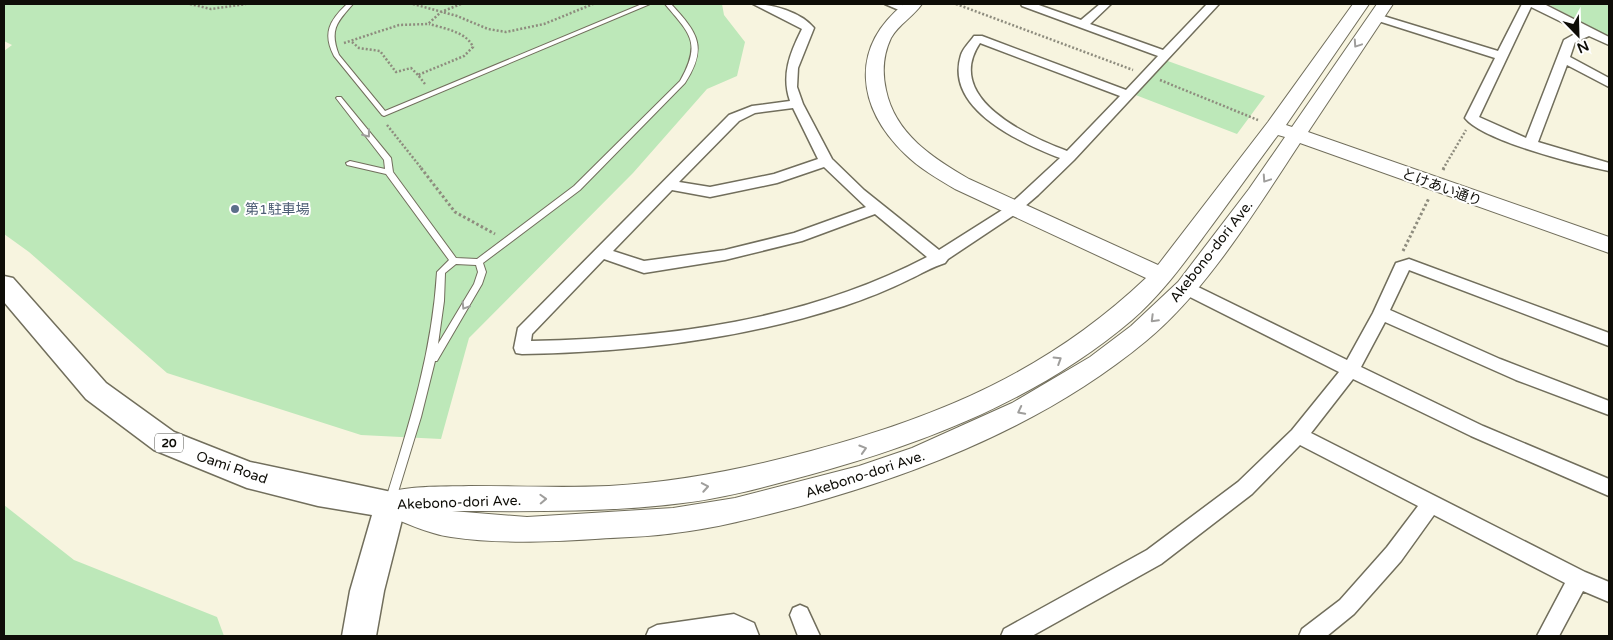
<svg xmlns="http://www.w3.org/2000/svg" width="1613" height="640" viewBox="0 0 1613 640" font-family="'Varela Round','Noto Sans JP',sans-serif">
<rect width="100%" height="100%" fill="#f7f4df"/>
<path fill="#bde8b9" d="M4,4H722L724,15L745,42L737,76L707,89L633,173L469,338L441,439L361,435L167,373L29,252L4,234V51L12,45L4,41Z
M1548,4H1609V38Z
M1165,60L1265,96L1237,134L1133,94Z
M4,505L74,560L217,617L224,636H4Z"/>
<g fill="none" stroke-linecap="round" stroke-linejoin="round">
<g stroke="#716e5c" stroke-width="2">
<path id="lane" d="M347,4H353C337,22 329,30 339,55L385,111L642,4H650L384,116L382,115L334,56C322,33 330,20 347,4Z
M665,4H671C698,33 708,47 685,83L580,190L483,263L486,272L482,284L437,361H435L421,417L395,502L394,505L390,507L386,505L385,502C409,425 432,354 437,272L449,260L386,174L347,165L346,163L350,161L385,169L384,160L336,98L337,97H341L391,158L393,172L456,258L477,259L574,186L680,81C702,42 690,34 665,4ZM456,264L476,265L478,272L474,284L438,344L444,301L445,273Z"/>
</g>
<g stroke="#716e5c" stroke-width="3">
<path id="street" d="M753,4C772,4 801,12 814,28L798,68L797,87L803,104L832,159L864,190L939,250L1007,207L1060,158C1021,143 944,109 961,55C963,48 970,42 974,36H982L1126,90L1158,56L1022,6L1021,4H1036L1081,20L1100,4H1111L1090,24L1163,50L1207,4H1219L1074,160L1038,195L1017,213L948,259L945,263C932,267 921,274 908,280C888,290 865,299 844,306C739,340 632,352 522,354L516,353L514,348L518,328L729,115L752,106L790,101C781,75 790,53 802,29ZM980,43L1120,96L1067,151C1027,136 943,98 980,43ZM793,108L818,159L774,174L710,187L679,182L739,121L755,113ZM824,167L866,207L794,233L725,250L644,261L613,251L672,190L710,197L777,183ZM875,214L927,257C804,321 668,338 531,341L532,334L604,259L644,273L725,260L802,241Z
M885,4H900L912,10L906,13Z
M1522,4H1544L1609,37V45L1589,36L1575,42L1570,57L1609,78V87L1567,65L1538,142L1609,163V171C1579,165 1483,141 1465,118L1495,58L1372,19L1370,17L1376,14L1380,15L1498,51ZM1531,7L1580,31L1564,40L1526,138L1479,117Z
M1409,259L1609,333V346L1409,270L1390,310L1500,359L1609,401V415L1516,380L1385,322L1361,367L1483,426L1609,479V496L1471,436L1353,379L1311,433L1585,572L1609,582V602L1583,591L1559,636H1537L1565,583L1434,515L1401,561L1354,614L1327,636H1299L1302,629L1340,600L1387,547L1418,506L1300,445L1252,494L1161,564L1032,636H1001L1004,629L1147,550L1238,482L1292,430L1339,372L1180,292L1178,288L1180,284H1192L1347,360L1373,313L1396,263Z
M800,605L807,608L820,636H798L790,615L793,608Z
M734,614L754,623L759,636H646L649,629L657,625Z"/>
</g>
<g stroke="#716e5c" stroke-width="2">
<path id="secondary" d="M904,4H922C913,17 899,24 891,38C883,55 882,72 886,90C895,134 933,158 969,179L1158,265L1268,122L1353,4H1369L1286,125L1292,127L1377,4H1393L1308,132L1609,237V253L1300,143C1257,208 1206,292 1146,341C1047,423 924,472 801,506C759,517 718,528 675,533C649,537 622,537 595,539C547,542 499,544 451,537C428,534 402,521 380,513L376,504L380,495C406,485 440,487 469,486C515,486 562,488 609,486C678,482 744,469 811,451C939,417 1048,371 1146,278L955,189C938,179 919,168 905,154C857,108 849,48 904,4ZM1278,135L1285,137L1249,189L1178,282L1131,326L1090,357L1012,403L912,448L859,466L735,498L673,508L527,517L452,511C529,511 606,513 683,503C726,498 768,486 809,475C926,443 1039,399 1132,320C1162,294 1184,263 1207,232C1231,200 1254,167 1278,135Z"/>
</g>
<g stroke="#716e5c" stroke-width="3">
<path id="primary" d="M4,276L13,278L106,383L174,432L250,462L401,494L406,504L384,591L376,636H342L350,591L372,515L318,506L247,488L154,450L86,399L4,302Z"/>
</g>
<path stroke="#8e8c7e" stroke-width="2.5" stroke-dasharray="2 2" stroke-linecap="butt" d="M190,4L211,9L246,4
M413,4L457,16L488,29L506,32L544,24L593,4
M956,4L1133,70
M352,42L359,48L380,51L396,72L411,68L418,75
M344,43L399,25L428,24L441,12L461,4
M1160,80L1258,120
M425,84L418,75L464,56L473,47C467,32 443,28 429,24
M387,125L422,169
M1443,169L1466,130"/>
<path stroke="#8e8c7e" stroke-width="3" stroke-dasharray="2.5 2.5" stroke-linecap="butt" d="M421,168L455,212L495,234
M1443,170L1444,168
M1403,251L1429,198"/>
<use href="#lane" fill="#fff" fill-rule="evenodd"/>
<use href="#street" fill="#fff" fill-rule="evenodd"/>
<use href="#secondary" fill="#fff" fill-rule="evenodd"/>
<use href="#primary" fill="#fff" fill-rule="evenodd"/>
</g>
<defs><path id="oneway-chevron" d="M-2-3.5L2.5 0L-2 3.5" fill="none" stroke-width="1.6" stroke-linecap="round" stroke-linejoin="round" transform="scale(1.25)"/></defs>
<g stroke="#9f9e9c">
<use href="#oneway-chevron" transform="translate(1357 44) rotate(124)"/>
<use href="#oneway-chevron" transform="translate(367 134) rotate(52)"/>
<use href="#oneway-chevron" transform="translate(1266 179) rotate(124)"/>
<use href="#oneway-chevron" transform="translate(465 306) rotate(122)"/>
<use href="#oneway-chevron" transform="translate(1154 319) rotate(135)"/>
<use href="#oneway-chevron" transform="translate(1058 360) rotate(-32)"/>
<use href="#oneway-chevron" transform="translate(1021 411) rotate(153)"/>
<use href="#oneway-chevron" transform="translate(863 449) rotate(-17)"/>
<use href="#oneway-chevron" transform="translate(705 487) rotate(-10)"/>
<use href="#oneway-chevron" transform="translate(543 499) rotate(-2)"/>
</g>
<circle fill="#5c6f8a" stroke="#fff" stroke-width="2" cx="235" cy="209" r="5"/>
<g text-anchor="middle" stroke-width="4" stroke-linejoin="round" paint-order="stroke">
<rect fill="#fff" stroke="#565651" stroke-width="1" x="155" y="433.5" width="28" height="19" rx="4"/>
<g font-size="12" font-weight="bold" fill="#0e0d07">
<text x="169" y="447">20</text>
</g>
<g font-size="14" fill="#0e0d07" stroke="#fff">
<text transform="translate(1442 187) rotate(20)" y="5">とけあい通り</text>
<text transform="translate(1211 251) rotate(-52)" y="5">Akebono-dori Ave.</text>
<text transform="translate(232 467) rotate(19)" y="5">Oami Road</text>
<text transform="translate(865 474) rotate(-18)" y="5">Akebono-dori Ave.</text>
<text transform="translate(459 502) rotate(-2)" y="5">Akebono-dori Ave.</text>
</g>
<g font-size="14" fill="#4e5e75" stroke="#fff" text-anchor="start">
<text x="245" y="214">第1駐車場</text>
</g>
</g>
<rect width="1613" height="640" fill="none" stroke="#0e0d07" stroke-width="10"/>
<g transform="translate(1578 35) rotate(157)" stroke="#ffffff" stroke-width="4" paint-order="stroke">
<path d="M0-4L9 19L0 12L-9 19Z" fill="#0e0d07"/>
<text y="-8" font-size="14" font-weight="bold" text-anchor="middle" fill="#0e0d07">N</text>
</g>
</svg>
